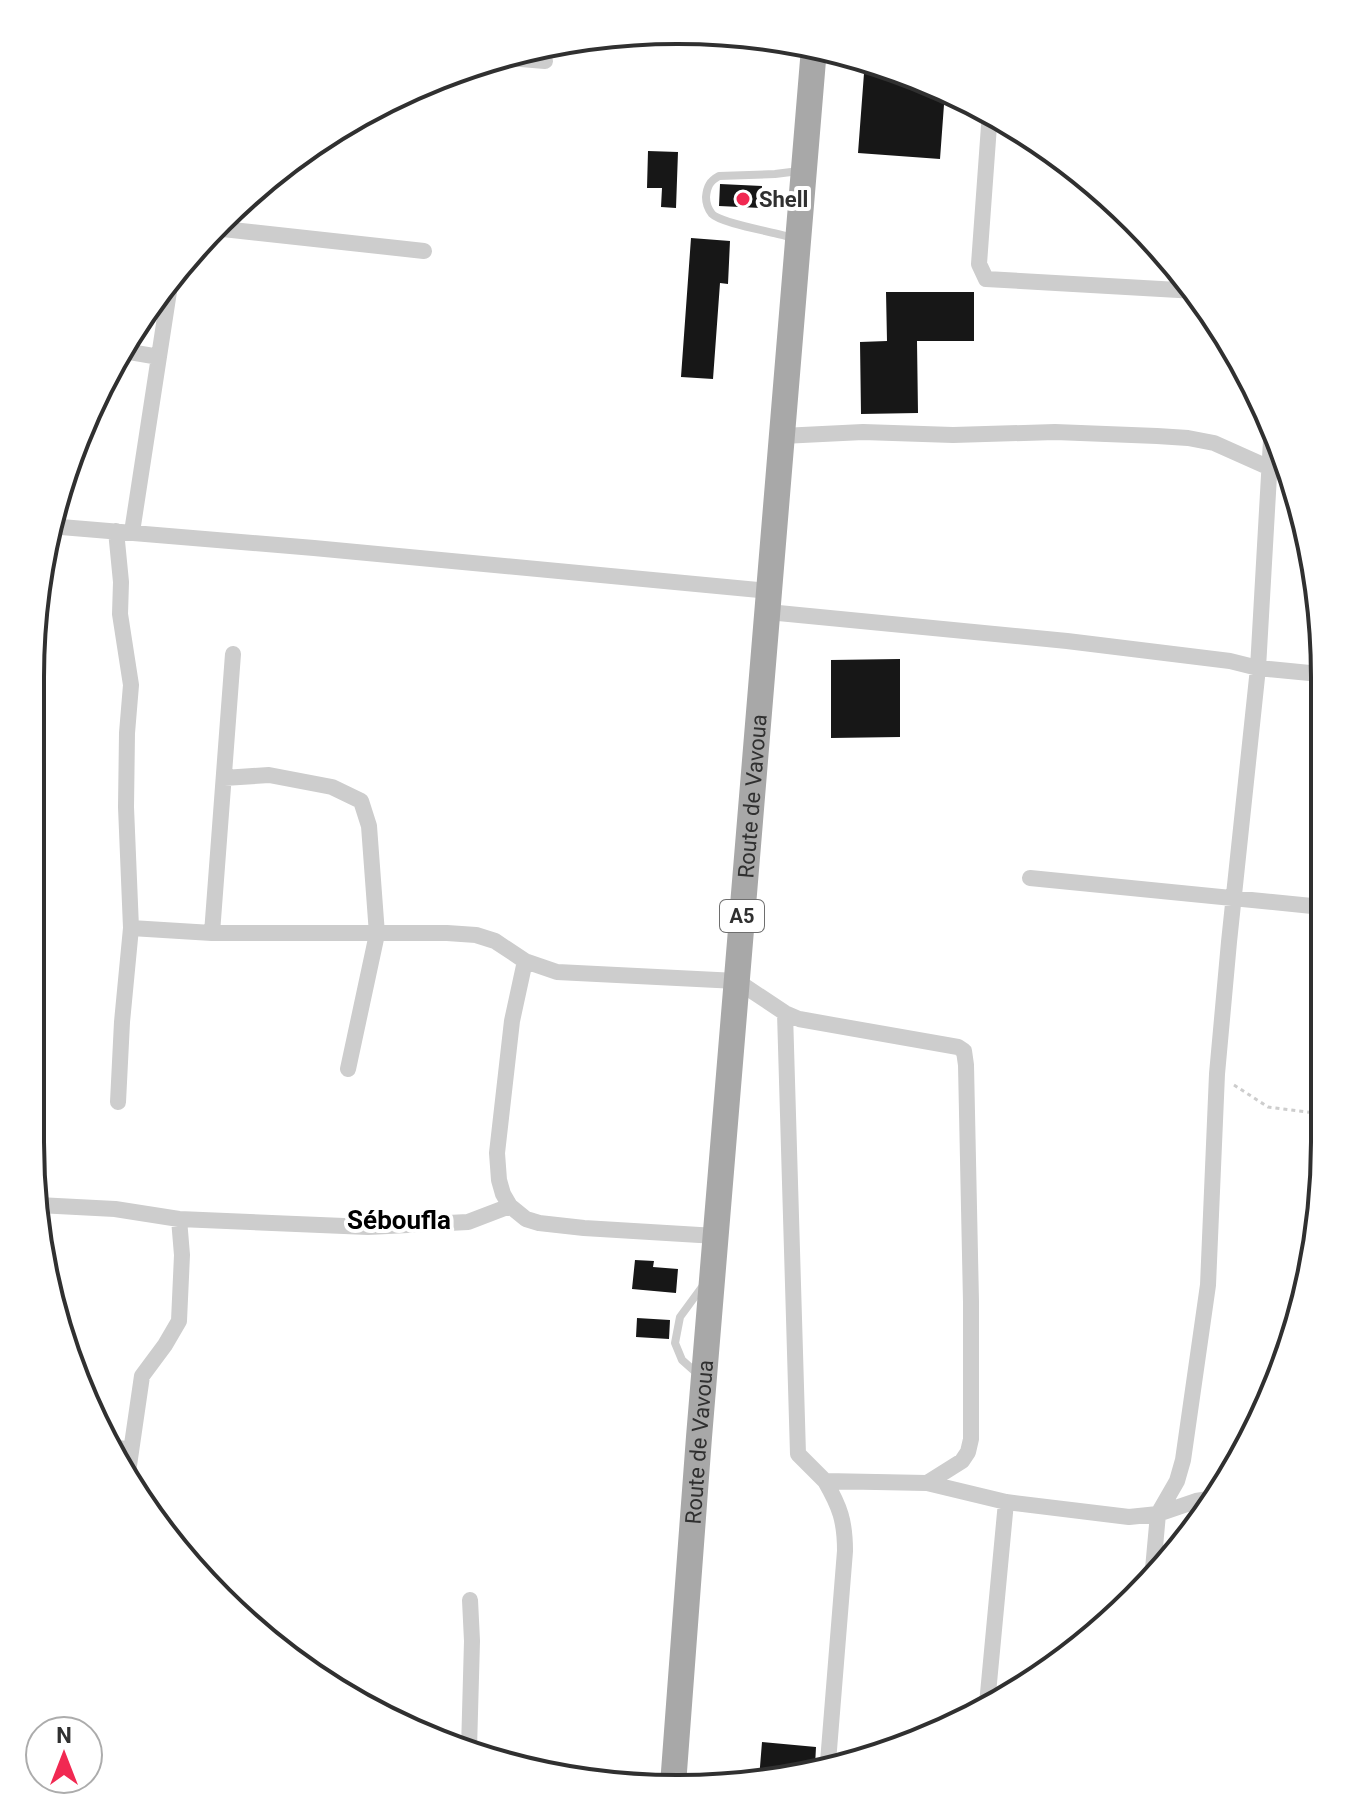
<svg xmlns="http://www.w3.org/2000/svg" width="1355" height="1819" viewBox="0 0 1355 1819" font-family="Roboto,sans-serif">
<rect width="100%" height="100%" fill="#fff"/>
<path fill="#171717" d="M865,60L886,65L945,91L940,159L858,153Z
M648,151L678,152L676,208L661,207L662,188H647Z
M720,184L762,186L761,208L719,206Z
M691,238L730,241L728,284L720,283L713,379L681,377Z
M886,292H974V341H917L918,413L861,414L860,342L887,341Z
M900,659V737L831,738V660Z
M635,1260L654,1261L653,1267L678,1269L676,1293L632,1289Z
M637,1318L670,1320L669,1339L636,1337Z
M762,1742L816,1747L815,1766L759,1779Z"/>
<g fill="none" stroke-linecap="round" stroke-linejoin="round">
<path stroke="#cdcdcd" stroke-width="3" stroke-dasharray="4 4" stroke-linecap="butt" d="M1234,1085L1268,1107L1323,1114"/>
<path stroke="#cdcdcd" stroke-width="8" d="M793,238C776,232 722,224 712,214C708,209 706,203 706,197C707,186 710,181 719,176L775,174L799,171
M700,1376L682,1360L675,1343L680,1317L702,1287"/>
<path stroke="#cdcdcd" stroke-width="16" d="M497,57L545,61
M990,112L979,264L986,279L1196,291
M223,229L424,251
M124,351L159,357
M782,436L863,432L953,435L1055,432L1157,436L1188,438L1214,443L1270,468
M49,526L314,548L769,591
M116,531L121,582L120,614L131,685L127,733L126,807L131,928L122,1022L118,1102
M132,532L170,285
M768,612L1067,641L1230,661L1258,668L1320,674
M224,778L269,775L332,787L361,801L369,826L377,934L348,1069
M1030,878L1322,907
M131,928L212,933H447L476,935L495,941L525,961L557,972L737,981L785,1013L799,1019L958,1047L964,1051L966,1065L971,1302V1439L968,1452L962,1461L927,1483
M212,933L233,654
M525,961L512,1021L497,1153L499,1180L503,1194L510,1206L526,1219L539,1223L584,1228L716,1236
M785,1013L798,1454L825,1481L927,1483L1006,1502L1129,1517L1158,1514L1196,1501L1215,1498
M38,1205L115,1209L179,1219L368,1227L468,1222L510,1206
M109,1446L131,1450
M127,1479L142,1376L165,1345L179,1321L182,1255L179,1219
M825,1481C840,1507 845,1521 845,1551L828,1762
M1152,1580L1158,1514L1177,1481L1183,1460L1208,1285L1217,1074L1229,942L1258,668L1272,423
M987,1704L1006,1502
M469,1749L472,1641L470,1600"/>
<path stroke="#a8a8a8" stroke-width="26" id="s1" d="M673,1785L699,1437L814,48"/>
</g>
<circle fill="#f12952" stroke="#fff" stroke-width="3" cx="743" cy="199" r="8"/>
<g text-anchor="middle" stroke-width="8" stroke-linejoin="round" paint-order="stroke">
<rect fill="#fff" stroke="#6e6e6e" stroke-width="2" x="720" y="900" width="44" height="32" rx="6"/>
<g font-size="20" font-weight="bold" fill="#303030">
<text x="742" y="923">A5</text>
</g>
<g font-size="22" font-weight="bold" fill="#303030" stroke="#fff" text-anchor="start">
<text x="759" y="207">Shell</text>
</g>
<g font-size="22" fill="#303030" stroke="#fff">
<text dy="8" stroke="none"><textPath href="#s1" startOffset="992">Route de Vavoua</textPath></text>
<text dy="8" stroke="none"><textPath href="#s1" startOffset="344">Route de Vavoua</textPath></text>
</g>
<g font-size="26" font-weight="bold" fill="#000" stroke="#fff">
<text x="399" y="1229">Séboufla</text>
</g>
</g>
<path d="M0 0H1355V1819H0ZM677 44H678A633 633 0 0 1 1311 677V1142A633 633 0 0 1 678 1775H677A633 633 0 0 1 44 1142V677A633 633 0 0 1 677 44Z" fill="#fff" fill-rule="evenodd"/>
<path fill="none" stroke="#303030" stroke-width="4" d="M677 44H678A633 633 0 0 1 1311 677V1142A633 633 0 0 1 678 1775H677A633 633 0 0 1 44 1142V677A633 633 0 0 1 677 44Z"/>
<g transform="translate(64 1755)"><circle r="38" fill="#ffffff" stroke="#acacac" stroke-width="2"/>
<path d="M0-6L14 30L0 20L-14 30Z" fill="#f12952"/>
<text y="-12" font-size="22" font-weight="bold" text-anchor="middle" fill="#303030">N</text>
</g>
</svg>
